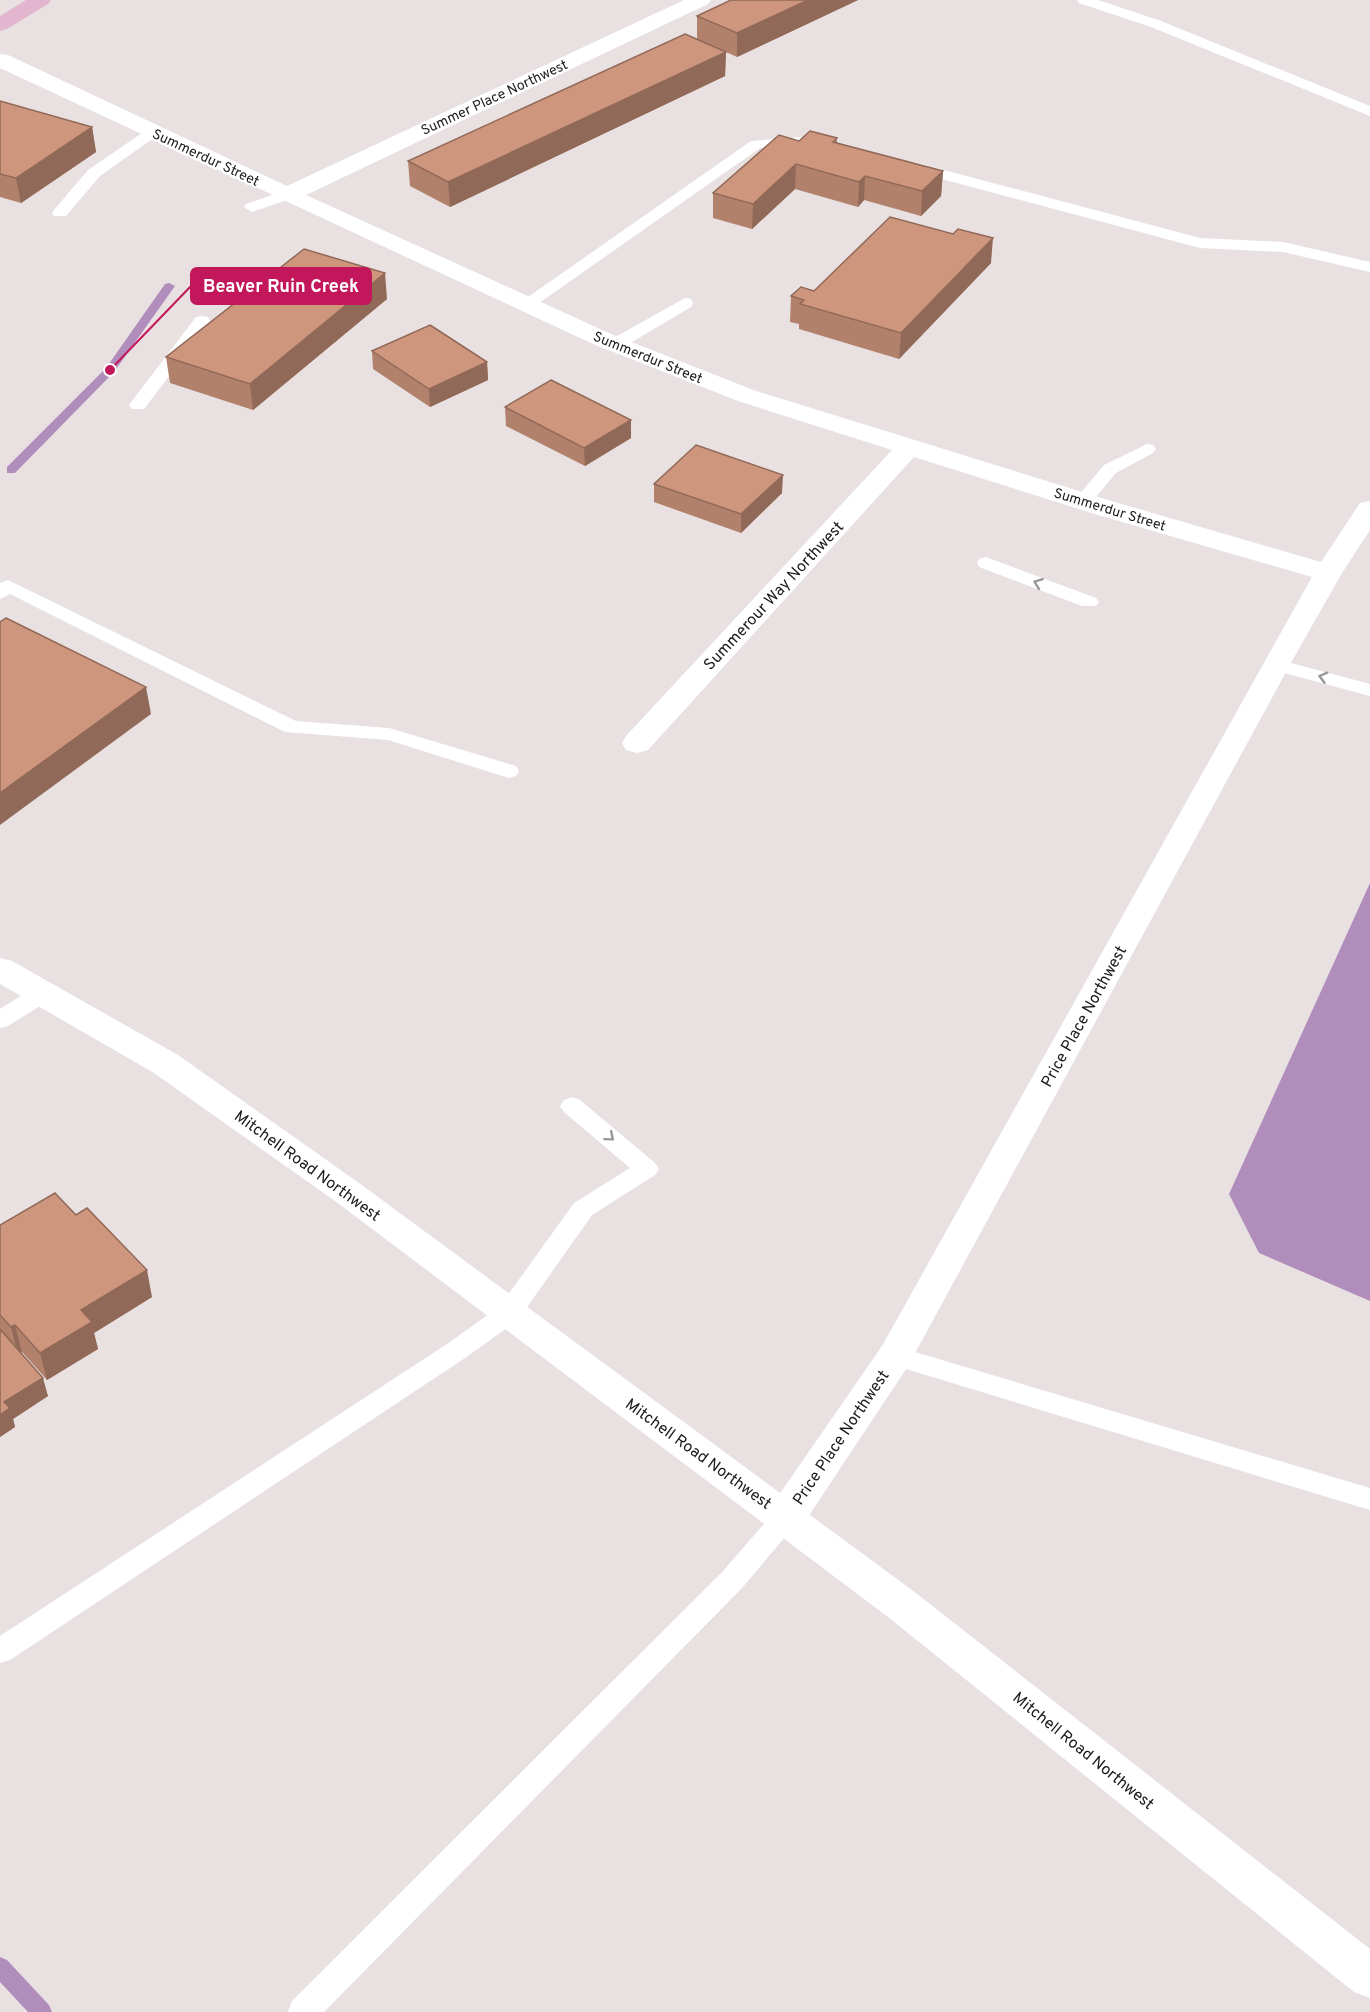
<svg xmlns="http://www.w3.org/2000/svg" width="1370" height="2012" viewBox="0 0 1370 2012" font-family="Overpass,sans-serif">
<rect width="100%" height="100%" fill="#e9e1e1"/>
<path fill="#b18dbc" d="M1370,883V1301L1259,1253L1229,1194Z"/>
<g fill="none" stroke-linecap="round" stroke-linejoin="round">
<path fill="#b18dbc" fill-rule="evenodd" d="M169,283L175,286L114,372L15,473H7V467L106,368L165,284Z
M0,1957L7,1960L49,2005L52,2012H28L0,1982Z"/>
<path fill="#fff" fill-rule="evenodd" d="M1077,0H1098L1161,21L1370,106V116L1151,27L1079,3Z
M153,127L161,132L158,135L100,176L66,216H54L52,213L54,210L88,170L148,129Z
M801,137L806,139L809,142L806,145L760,148L532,308H520L518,304L751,141Z
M914,162L1200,238L1283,242L1370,262V272L1283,252L1200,248L908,170L906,167Z
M287,190L295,195L293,198L252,212L244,207L246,204Z
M685,298L691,299L693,303L691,307L622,348H610L607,344L610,340Z
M202,316L208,317L210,321L208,325L144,409H132L129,405L132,401L196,317Z
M1147,444L1153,445L1156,449L1153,453L1116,473L1089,505H1077L1074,501L1104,465Z
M986,557L1096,598L1099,602L1096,606H1082L979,567L977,563L979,559Z
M8,580L296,721L389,728L516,766L519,771L516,776L509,778L388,740L285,732L10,594L0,599V583Z
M1276,659L1370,684V696L1269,669L1266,665L1269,661Z
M43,985L51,987L54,993L51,999L8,1026L0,1028V1009L35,987Z
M572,1097L580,1100L655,1163L659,1169L655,1175L592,1215L518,1320L465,1358L10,1660L0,1663V1636L447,1344L500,1306L574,1203L630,1168L564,1112L560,1106L564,1100Z
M895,1346L1370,1488V1510L886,1363L882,1356L886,1349Z
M786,1506L795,1509L799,1517L795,1525L743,1587L324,2012H288L292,2001L723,1571L777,1509Z"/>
<path fill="#fff" fill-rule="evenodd" d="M684,0H711L708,4L306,195L611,334L756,391L1118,503L1321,562L1360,503L1370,501V530L1342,573L1292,661L908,1366L800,1529L786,1533L772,1529L766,1517L772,1505L882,1346L1312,577L1098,515L914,457L648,750L637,753L626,750L622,743L626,736L892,450L738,401L593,344L0,68V54L8,55L287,186Z"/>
<path fill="#fff" fill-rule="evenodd" d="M0,958L12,961L178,1055L359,1183L916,1593L1370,1949V1998L1354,1992L888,1617L335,1201L154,1073L0,984Z"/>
<path fill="#e2b6ce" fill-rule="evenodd" d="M26,0H51L48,4L7,29L0,31V16Z"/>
</g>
<path fill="#b2816c" d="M858,0L737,57L726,52L725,76L450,207L410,186L408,161L697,39V16Z
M0,101L92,127L96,152L21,203L0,197Z
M837,138V143L943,171L941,196L921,216L864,200L858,207L795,189L752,229L713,218V193L799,141Z
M991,263L899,359L799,329V324L790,322L791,296L814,291Z
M387,299L253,410L170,383L166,357Z
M372,351L487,362L488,380L430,407L373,369Z
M505,407L631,420V438L585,466L506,426Z
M654,484L782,493L741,533L654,502Z
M0,1225L152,1297L94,1333L98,1349L47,1380L22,1352H21L48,1396L13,1419L15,1427L0,1437Z"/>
<path fill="#916958" d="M808,0H858L737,57V33Z
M726,52L725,76L450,207L448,182Z
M92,127L96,152L21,203L16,178Z
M796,164L795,189L752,229L753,204Z
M943,171L941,196L921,216L922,191Z
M865,176L864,200L858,207L859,182Z
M993,238L991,263L899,359L901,333Z
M385,273L387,299L253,410L250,384Z
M487,362L488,380L430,407L429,389Z
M631,420V438L585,466L584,448Z
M783,475L782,493L741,533V514Z
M146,687L151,714L0,825V793Z
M147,1270L152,1297L94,1333L98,1349L47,1380L40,1353L81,1310Z
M15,1325L22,1352L18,1354L11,1327Z
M43,1378L48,1396L13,1419L15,1427L0,1437V1415L4,1402Z"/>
<path fill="#cf967e" stroke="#916958" stroke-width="1.5" d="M731,0H808L737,33L697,16Z
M685,34L726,52L448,182L408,161Z
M0,101L92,127L16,178L0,174Z
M810,131L837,138L833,142L943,171L922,191L865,176L859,182L796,164L753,204L713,193L779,135L799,141Z
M890,217L953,234L958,229L993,238L901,333L800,304L804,300L791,296L801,287L814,291Z
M304,249L385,273L250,384L166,357Z
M430,325L487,362L429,389L372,351Z
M551,380L631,420L584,448L505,407Z
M696,445L783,475L741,514L654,484Z
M6,618L146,687L0,793V622Z
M55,1193L76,1215L87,1208L147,1270L81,1310L92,1322L40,1353L15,1325L11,1327L0,1315V1225Z
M0,1329L43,1378L4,1402L10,1408L0,1415Z"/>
<defs><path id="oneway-chevron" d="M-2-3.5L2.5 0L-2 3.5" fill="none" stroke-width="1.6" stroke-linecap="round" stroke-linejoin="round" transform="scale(1.5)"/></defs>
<g stroke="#999898">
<use href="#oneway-chevron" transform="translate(1038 583) rotate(-159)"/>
<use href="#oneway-chevron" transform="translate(1323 677) rotate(-165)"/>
<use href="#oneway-chevron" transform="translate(610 1137) rotate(40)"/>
</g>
<g text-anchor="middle" stroke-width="5" stroke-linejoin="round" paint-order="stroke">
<g font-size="14" fill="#1d1b1b" stroke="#fff">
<text transform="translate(494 97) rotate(-25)" y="5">Summer Place Northwest</text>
<text transform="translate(206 157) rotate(25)" y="5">Summerdur Street</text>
<text transform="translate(648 357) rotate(22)" y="5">Summerdur Street</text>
<text transform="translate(1110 509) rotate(17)" y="5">Summerdur Street</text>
</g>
<g font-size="16" fill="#1d1b1b" stroke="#fff">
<text transform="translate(773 595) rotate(-47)" y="6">Summerour Way Northwest</text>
<text transform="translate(1083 1016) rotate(-61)" y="6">Price Place Northwest</text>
<text transform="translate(308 1165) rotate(36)" y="6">Mitchell Road Northwest</text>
<text transform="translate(840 1437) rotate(-56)" y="6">Price Place Northwest</text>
<text transform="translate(699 1453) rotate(36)" y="6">Mitchell Road Northwest</text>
<text transform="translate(1084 1750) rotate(39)" y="6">Mitchell Road Northwest</text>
</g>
</g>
<path fill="none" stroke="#c2185b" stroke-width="2" d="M110 370L191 286"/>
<circle fill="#c2185b" stroke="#fff" stroke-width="2" cx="110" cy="370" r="6"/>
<rect fill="#c2185b" stroke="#c2185b" stroke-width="2" x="191" y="268" width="180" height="36" rx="6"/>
<g font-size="18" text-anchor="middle" font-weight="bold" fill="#fff">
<text x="281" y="292">Beaver Ruin Creek</text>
</g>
</svg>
